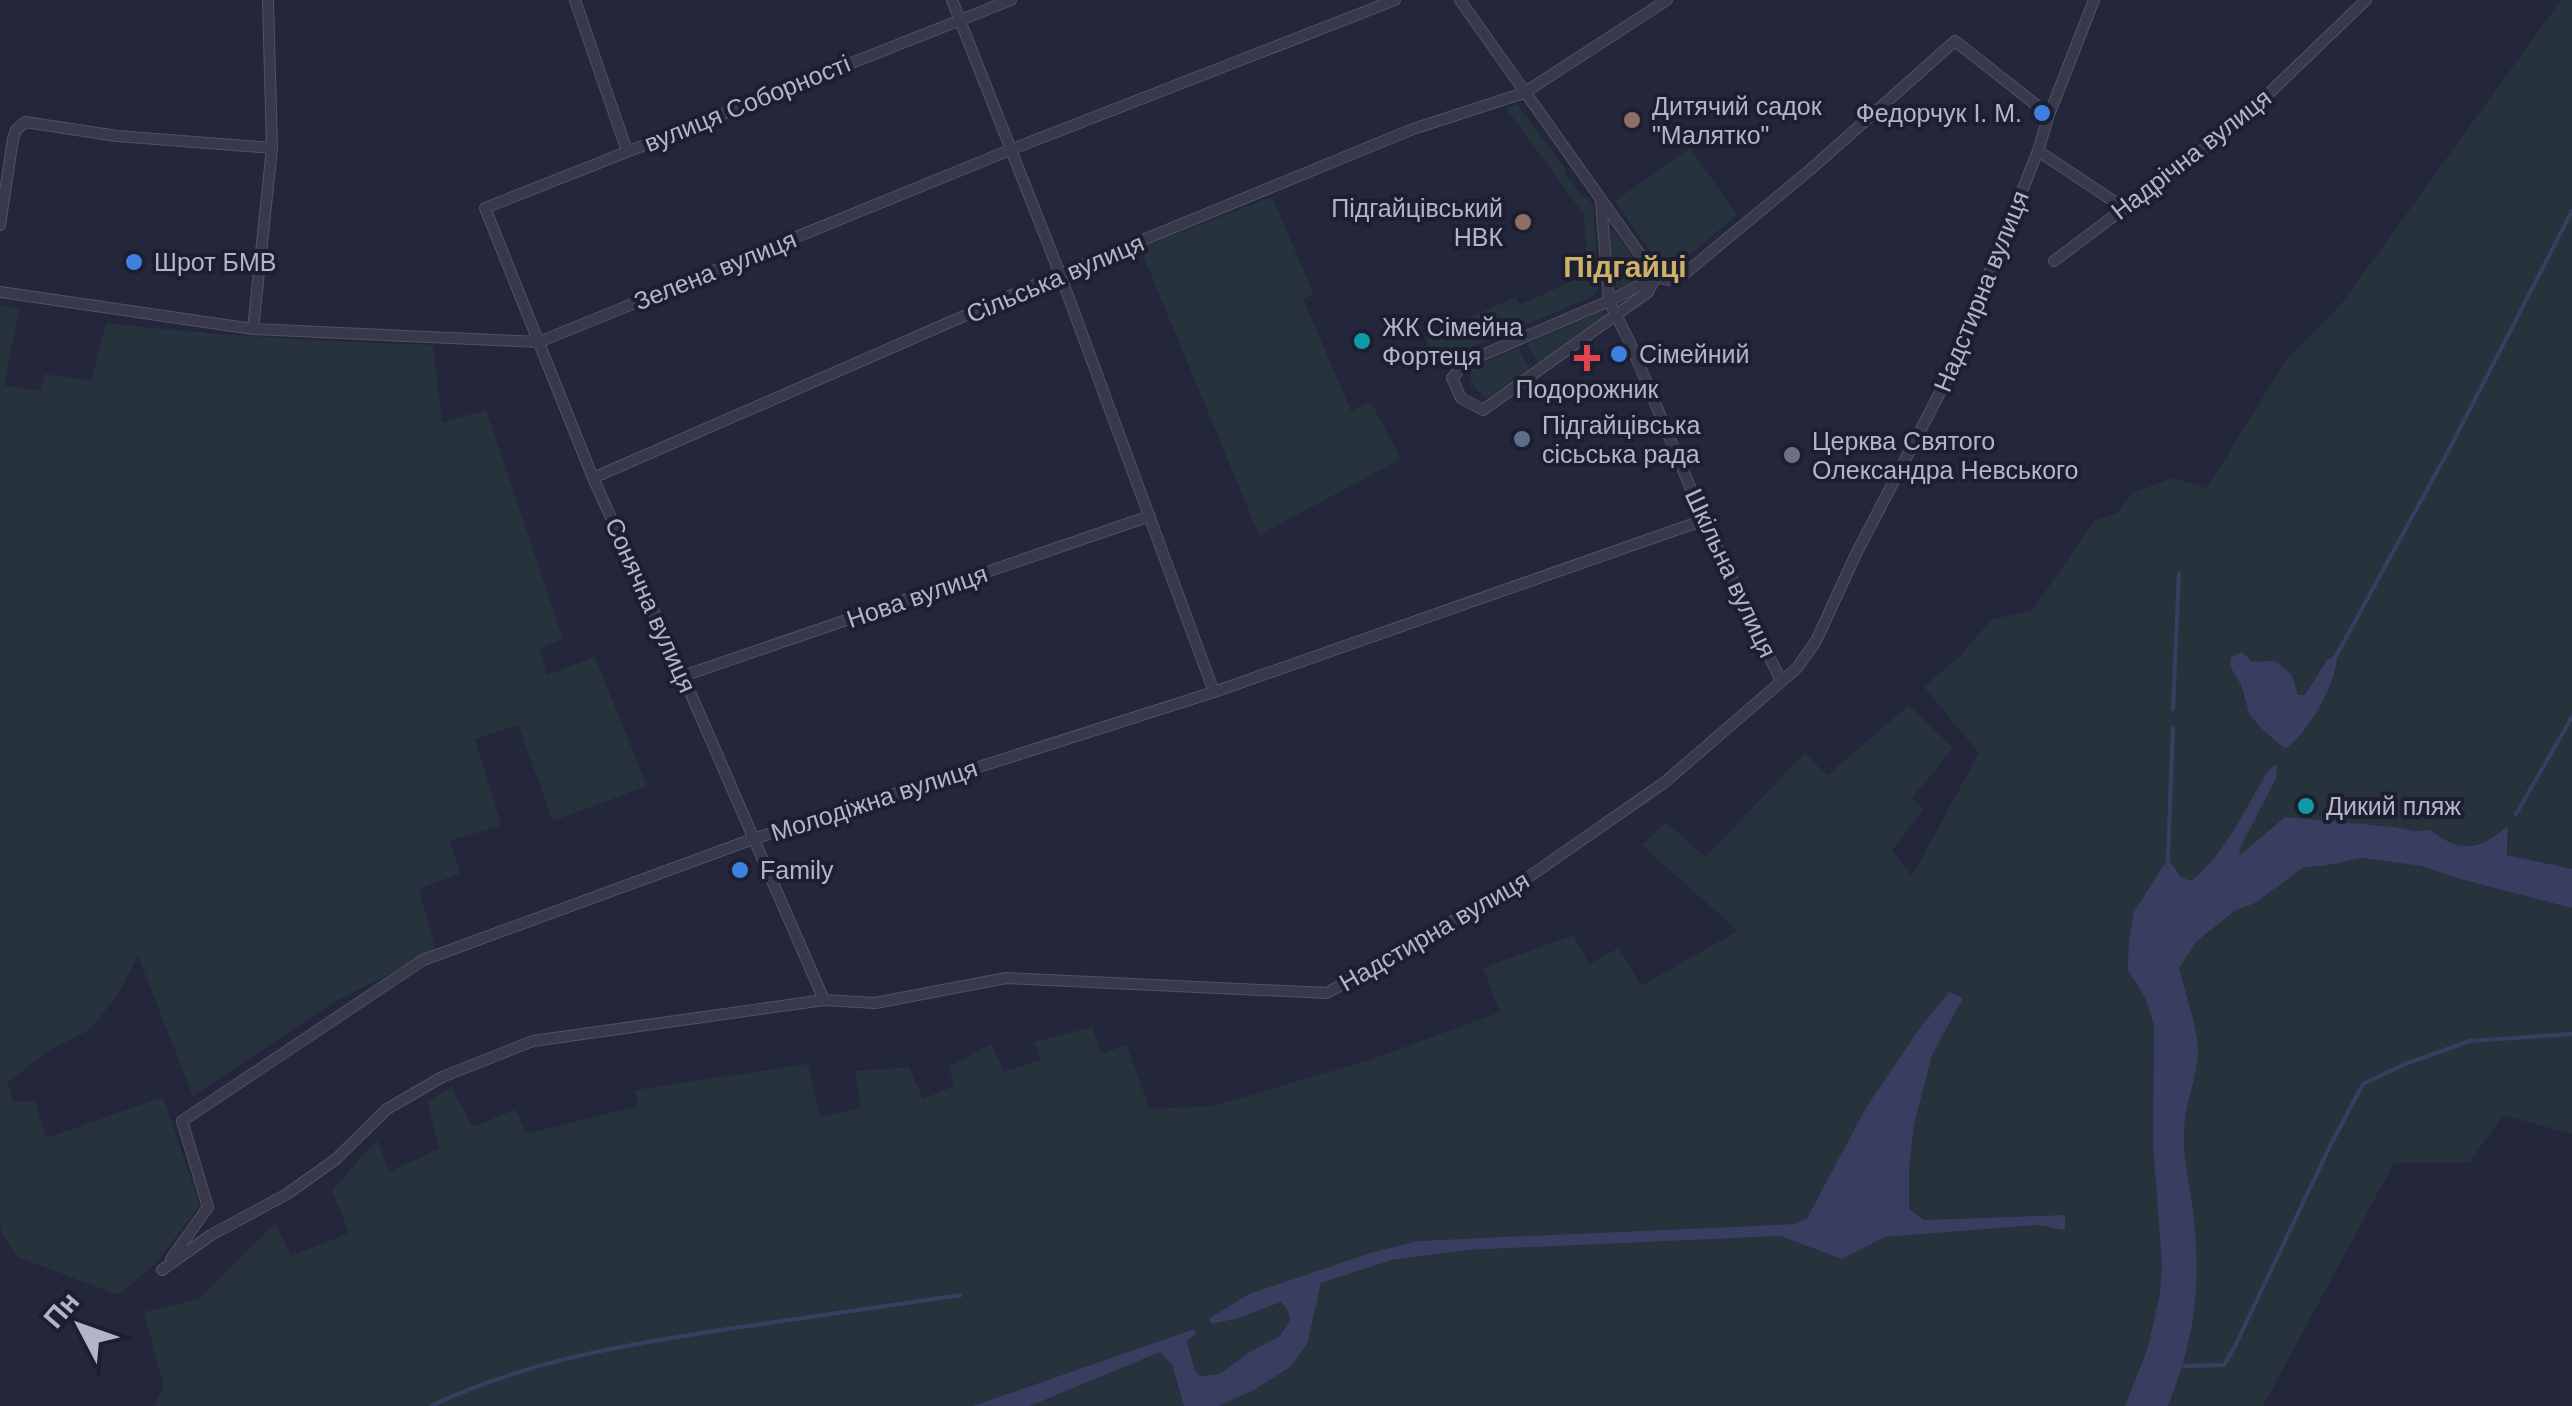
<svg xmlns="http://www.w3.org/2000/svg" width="2572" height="1406" viewBox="0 0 2572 1406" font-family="Helvetica,sans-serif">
<rect width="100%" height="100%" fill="#24273b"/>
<path fill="#26333c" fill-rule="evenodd" d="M2561,0H2572V869L2507,855L2510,835L2500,831C2474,851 2456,852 2431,830L2414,831L2395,827L2286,817L2145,997L2154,1026L2153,1146L2162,1265L2160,1293L2148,1347L2125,1406H1219L1252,1391L1321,1283L1392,1260L1467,1250L1780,1236L1842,1259L1885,1237L2037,1225L2064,1229L2065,1215L1924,1220L1909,1209V1168L1914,1125L1932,1055L1962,999L1917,1032L1867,1106L1807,1218L1794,1224L1755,1226L1418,1241L1373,1252L1249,1294L1212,1324L1239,1318L1281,1302L1288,1311L1291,1321L1280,1336L1250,1352L1219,1374L1200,1376L1195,1371L1187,1340L1193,1329L973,1406H154L164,1387L144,1312L199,1299L275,1224L291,1256L349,1233L332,1190L377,1140L389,1172L439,1149L428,1102L451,1087L473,1127L516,1109L526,1134L638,1106L635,1090L808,1064L820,1117L861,1108L855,1071L909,1067L923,1099L954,1086L949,1067L991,1044L1004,1072L1041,1060L1034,1042L1092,1027L1101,1054L1126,1045L1150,1109L1213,1106L1370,1060L1500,1012L1483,968L1573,935L1589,964L1619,948L1641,986L1738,931L1642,845L1666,822L1705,857L1805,753L1827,776L1909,705L1953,748L1912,798L1923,810L1892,850L1912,876L1979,753L1924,687L1959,657L1992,619L2032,611L2094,521L2117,513L2132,493L2173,478L2207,488L2286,360L2342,303ZM2247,655L2253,662L2292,675L2298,695H2305L2325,661L2286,749L2242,694L2240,683Z
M1517,104L1566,170L1564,172L1584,198L1587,197L1593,205L1599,285L1594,296L1443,359L1435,357L1426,338L1515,297L1519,305L1588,274L1584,215L1506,108Z
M1690,148L1737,215L1683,260L1669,267L1659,264L1615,201Z
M1272,197L1314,294L1303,299L1351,411L1371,402L1401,459L1259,535L1140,248Z
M1614,231L1641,267L1639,281L1621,289L1614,286L1610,232Z
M0,305L19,309L4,385L41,391L45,374L91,381L106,323C215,335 324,342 433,345L442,423L486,410L563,639L539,649L547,675L595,657L647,786L553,821L518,725L475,739L501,825L450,841L460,873L419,889L436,951L335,1001L193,1096L138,956L117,996L89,1030L48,1051L7,1083L14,1102L35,1101L46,1138L163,1097L200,1205L156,1263L118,1295L18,1257L2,1234L0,1222Z
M1602,311L1606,318L1538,363L1527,344Z
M1518,348L1530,369L1487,398C1475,391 1467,382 1472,368Z
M2362,858L2422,866L2456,878L2572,908V1134L2503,1115L2470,1162L2394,1163L2263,1406H2168C2197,1333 2202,1281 2192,1203C2189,1180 2183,1157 2184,1134C2184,1106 2197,1078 2198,1051C2199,1033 2184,988 2179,968L2197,941L2236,910L2255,903L2304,867L2323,866Z
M1160,1352L1171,1364L1184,1406H1030Z"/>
<path fill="#393e61" d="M2242,652L2253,662L2275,661L2292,675L2298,695H2305L2326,661L2337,654C2338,681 2308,734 2285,749L2261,728L2250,715L2240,683L2230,666L2231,657Z
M2277,764L2276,778L2239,850L2240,855L2285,817L2395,827L2414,831L2431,830C2447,844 2466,852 2486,841C2494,837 2500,831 2508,827L2507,855L2572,869V908L2456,878L2422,866L2362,858L2323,866L2304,867L2255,903L2236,910L2197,941L2179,968C2184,988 2199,1033 2198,1051C2197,1079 2184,1106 2184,1134C2183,1157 2189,1180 2192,1203C2202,1281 2197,1333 2168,1406H2125L2148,1347L2160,1293L2162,1265L2153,1146L2154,1026L2145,997L2128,970L2129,940L2134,912L2168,858L2180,877L2191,881C2226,854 2245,808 2268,771Z
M1949,992L1963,998L1932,1055L1914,1125L1909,1168V1209L1924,1220L2065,1215V1230L2037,1225L1885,1237L1842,1259L1780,1236L1467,1250L1392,1260L1321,1283L1307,1344L1290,1367L1252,1391L1219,1406H1184L1172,1365L1160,1352L1030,1406H973L1194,1329L1196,1333L1187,1341L1195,1371L1200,1376L1219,1374L1250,1352L1280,1336L1290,1320L1288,1311L1281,1302L1239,1318L1212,1324L1209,1319L1249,1294L1373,1252L1418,1241L1794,1224L1807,1218L1867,1106L1917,1032Z"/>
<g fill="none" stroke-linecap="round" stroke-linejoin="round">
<path stroke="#393e61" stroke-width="4" d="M2335,658L2452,444L2572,211
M2173,709L2179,573
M2516,814L2572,717
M2168,858L2173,728
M2184,1366L2224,1365L2236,1344L2330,1146L2363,1084L2405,1064L2470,1041L2572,1034
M431,1406C529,1359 635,1343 741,1327C815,1316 888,1305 961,1295"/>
<g stroke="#505263" stroke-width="12">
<path id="minor" d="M575,0L627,151
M952,0L1060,274L1214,692
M1460,0L1656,277
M2038,151L2124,208
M1601,201L1609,301L1630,343L1704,520L1781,681
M0,225L13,139L16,130L25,122L117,136L272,148
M2054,261L2239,122L2366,0
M1656,277L1668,280L1683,275L1811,169L1955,41L2049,115
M1656,277L1648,292L1483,410L1461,398L1452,378L1466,362L1609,301Z
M0,292L253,329L539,342L1010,150L1395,0
M253,329L272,148L268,0
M593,478L1060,274L1413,129L1524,93L1667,0
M683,676L1150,516
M824,1000L683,676L593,478L485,208L1011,0
M171,1259L208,1207L182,1121L423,960L753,839L1214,692L1704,520
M162,1270L211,1235L287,1194L336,1159L387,1109L442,1077L533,1041L824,1000L875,1003L1006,978L1327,993L1520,883L1665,782L1797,668L1816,641L1856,554L1946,381L2038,151L2049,115L2094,0"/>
</g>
<use href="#minor" stroke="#383a4b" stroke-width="10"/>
</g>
<g fill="#3f7fe0" stroke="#1d1f30" stroke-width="4">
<circle cx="2042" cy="113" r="10"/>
<circle cx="134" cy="262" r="10"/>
<circle cx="1619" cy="354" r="10"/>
<circle cx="740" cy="870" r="10"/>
</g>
<g fill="#8d6e63" stroke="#1d1f30" stroke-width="4">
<circle cx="1632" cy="120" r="10"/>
<circle cx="1523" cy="222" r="10"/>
</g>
<g fill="#0f9aa8" stroke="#1d1f30" stroke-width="4">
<circle cx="1362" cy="341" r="10"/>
<circle cx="2306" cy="806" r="10"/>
</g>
<path fill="#e0444e" stroke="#1d1f30" stroke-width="4" d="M1582 343h10v10h10v10h-10v10h-10v-10h-10v-10h10z"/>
<circle fill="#5c6f8a" stroke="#1d1f30" stroke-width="4" cx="1522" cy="439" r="10"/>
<circle fill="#6b7280" stroke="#1d1f30" stroke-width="4" cx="1792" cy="455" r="10"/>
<g text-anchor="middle" stroke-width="8" stroke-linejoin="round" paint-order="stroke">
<g font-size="25" fill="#b3b5c7" stroke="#1d1f30">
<text transform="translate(747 103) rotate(-22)" y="9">вулиця Соборності</text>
<text transform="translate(2191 154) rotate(-38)" y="9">Надрічна вулиця</text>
<text transform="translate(715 270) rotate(-22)" y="9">Зелена вулиця</text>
<text transform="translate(1055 278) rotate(-23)" y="9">Сільська вулиця</text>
<text transform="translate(1981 291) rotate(-68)" y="9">Надстирна вулиця</text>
<text transform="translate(1731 573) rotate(65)" y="9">Шкільна вулиця</text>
<text transform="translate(917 596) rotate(-19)" y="9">Нова вулиця</text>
<text transform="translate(651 605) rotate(66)" y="9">Сонячна вулиця</text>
<text transform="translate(874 800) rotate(-18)" y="9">Молодіжна вулиця</text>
<text transform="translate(1434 931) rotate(-30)" y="9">Надстирна вулиця</text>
</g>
<g font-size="25" fill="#b3b5c7" stroke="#1d1f30" text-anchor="start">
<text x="1652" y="115">Дитячий садок<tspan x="1652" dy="29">"Малятко"</tspan></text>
<text x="2022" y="122" text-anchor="end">Федорчук І. М.</text>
<text x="1503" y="217" text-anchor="end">Підгайцівський<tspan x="1503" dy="29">НВК</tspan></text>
<text x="154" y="271">Шрот БМВ</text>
<text x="1382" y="336">ЖК Сімейна<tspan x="1382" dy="29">Фортеця</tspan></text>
<text x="1639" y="363">Сімейний</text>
<text x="1587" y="398" text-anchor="middle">Подорожник</text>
<text x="1542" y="434">Підгайцівська<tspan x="1542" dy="29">сісьська рада</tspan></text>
<text x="1812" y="450">Церква Святого<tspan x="1812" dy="29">Олександра Невського</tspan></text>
<text x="2326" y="815">Дикий пляж</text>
<text x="760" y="879">Family</text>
</g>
<g font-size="30" font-weight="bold" fill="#ceb166" stroke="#1d1f30">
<text x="1625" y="277">Підгайці</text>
</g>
</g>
<g transform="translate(80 1326) rotate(311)" stroke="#1d1f30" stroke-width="8" paint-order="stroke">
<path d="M0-8L18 38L0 25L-18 38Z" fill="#b3b5c7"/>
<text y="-15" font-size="28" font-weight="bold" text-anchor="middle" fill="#b3b5c7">Пн</text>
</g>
</svg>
